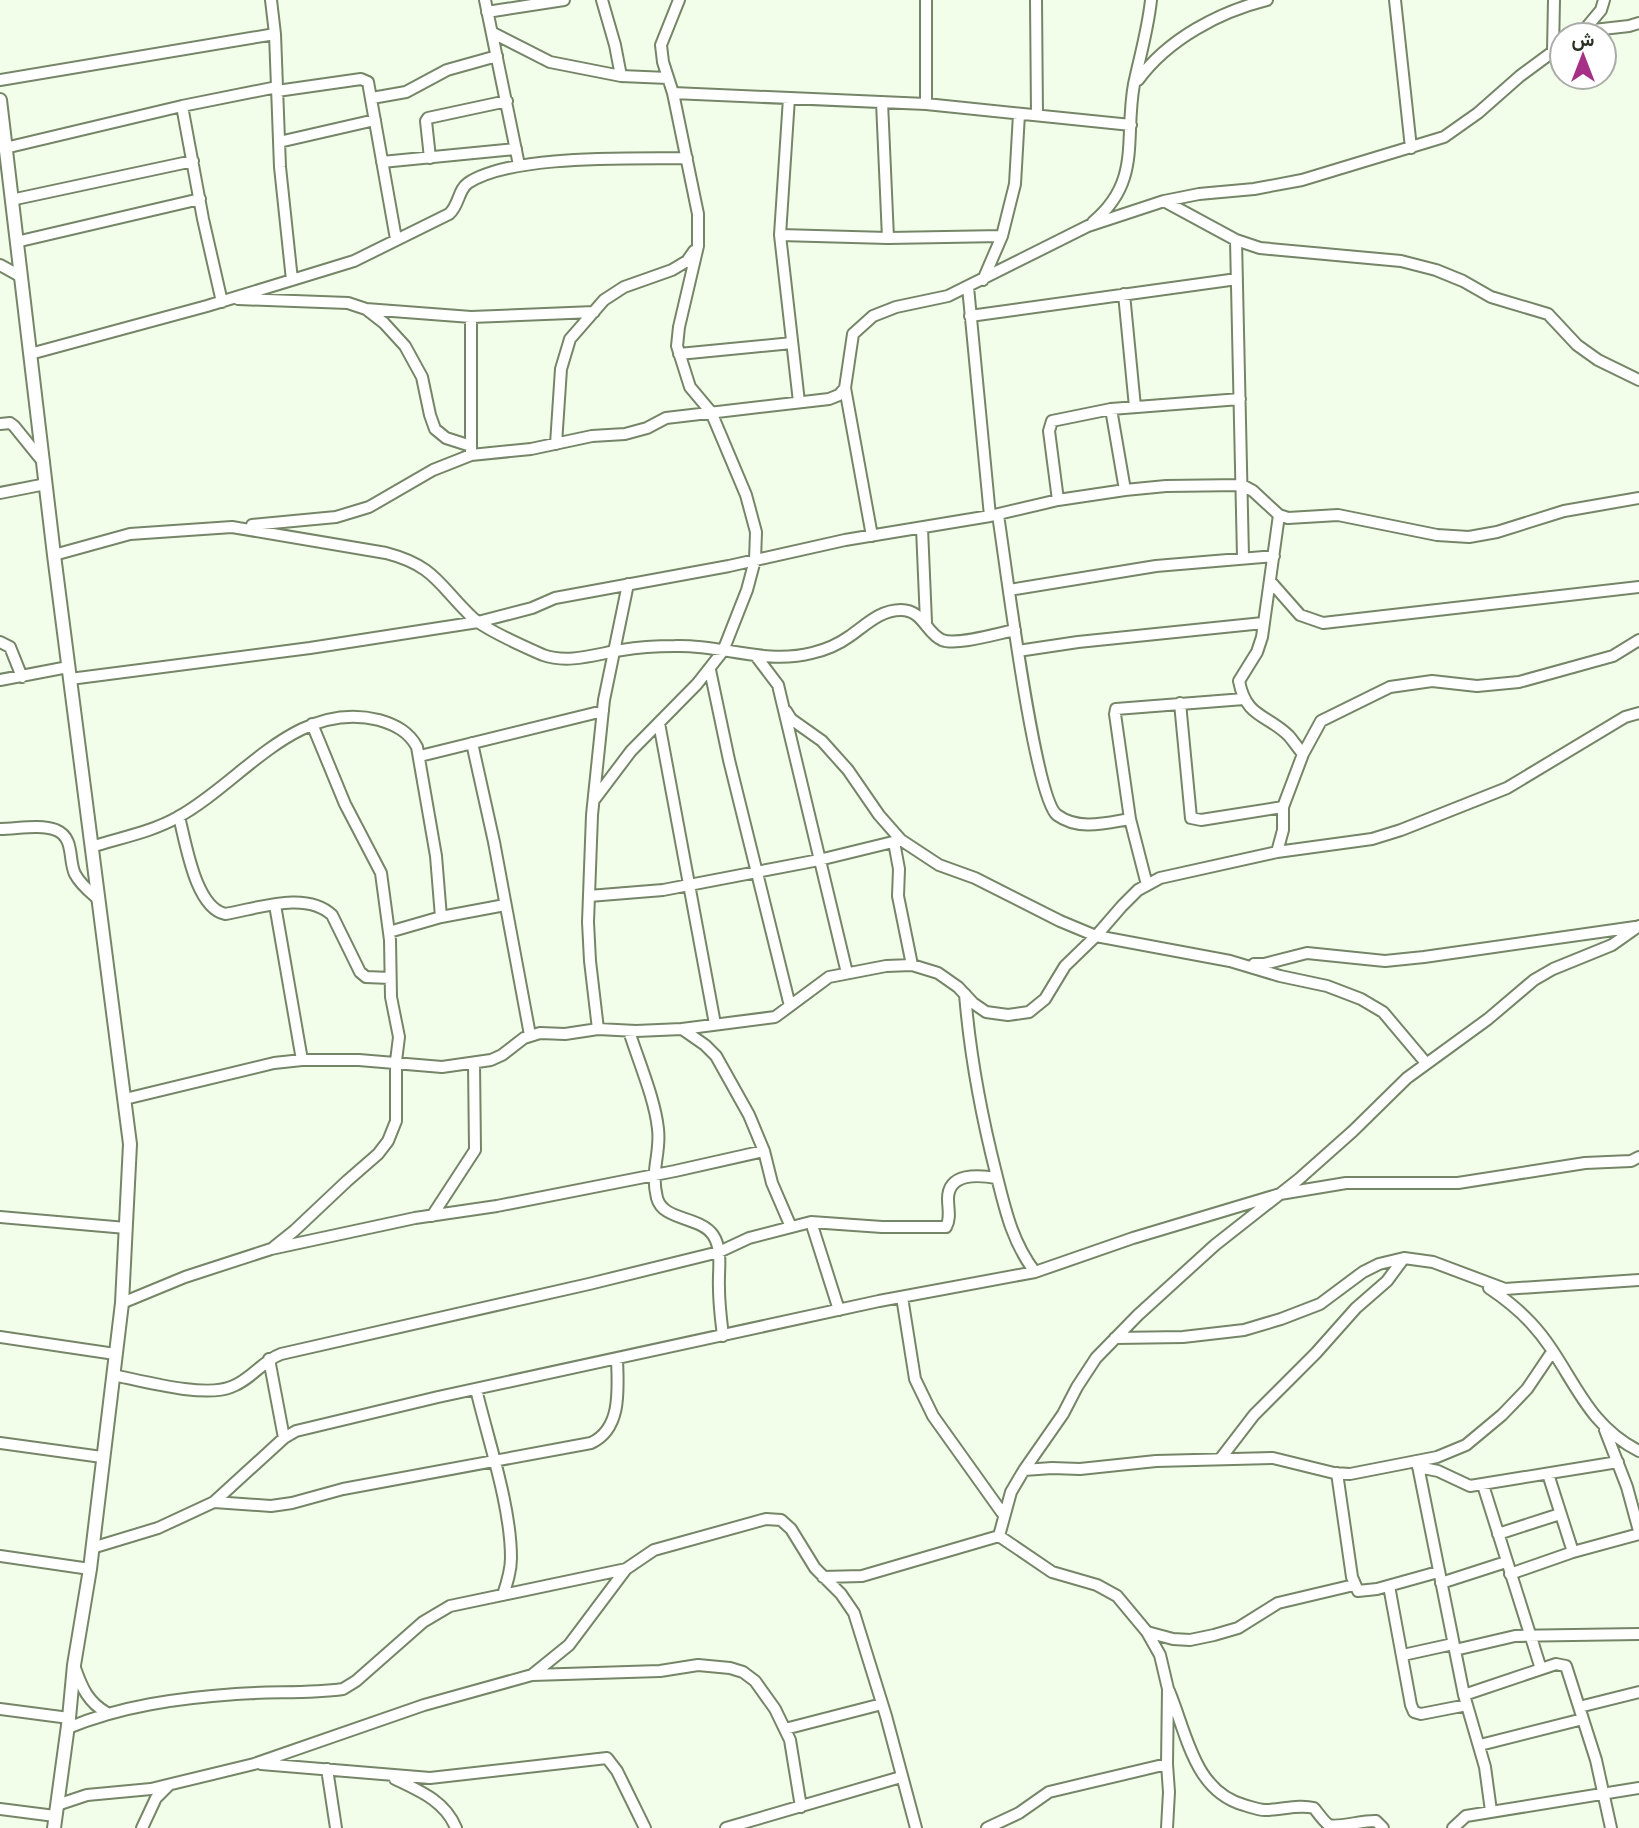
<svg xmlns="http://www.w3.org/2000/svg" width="1639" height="1828" viewBox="0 0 1639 1828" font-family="Quicksand,Vazirmatn,sans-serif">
<rect width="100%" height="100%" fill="#f3feea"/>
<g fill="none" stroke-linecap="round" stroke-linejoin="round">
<g stroke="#758567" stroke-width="14">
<path id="minor" d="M271,0L275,34L280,167L292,280
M485,0L519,165
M602,0L615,45L621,76
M926,0V104
M1036,0L1037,115
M1395,0L1411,148
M487,12L564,0
M1585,31L1629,26L1639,23
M493,33L550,62L621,76L668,78
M1581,34L1601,10L1604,0
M1553,51L1554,0
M0,80L275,34
M1138,80C1168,39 1219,12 1267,0
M277,91L361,79L368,82L396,239
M673,93L926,104L1131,125
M372,98L406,92L447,70L497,56
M789,98L780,235L799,402
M882,102L888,238
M182,106L203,219L222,302
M279,142L375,120
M5,148L182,106L277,87
M430,158L426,121L428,118L507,101
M382,162L516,149
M11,200L193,161
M1164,201L1236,240L1260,248L1401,261L1436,270L1463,281L1491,297L1548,314L1577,345L1598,360L1639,380
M1093,222C1142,181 1124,139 1134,84C1140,56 1148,29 1151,0
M780,235L888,238L1002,236
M1236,240L1243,557
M16,242L200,199
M0,265L20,276
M983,280L1002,236L1015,184L1019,114
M968,287L990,516
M1124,294L1135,407
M238,299L348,303L366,309L384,323L405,346L422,377L430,415L435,429L446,438L471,446
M366,309L471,317L594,312
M970,316L1237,279
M471,317V452
M30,354L207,306L354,261L449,214C459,206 458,190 468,183C511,154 634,159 687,158
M679,354L792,343
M1111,409L1125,490
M0,424L10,423L14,426L44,463
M556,444L561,369L570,339L604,300L624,287L672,270L687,261L694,251
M0,493L46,484
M1058,500L1049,431L1052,421L1111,409L1240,399
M998,515C1005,558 1034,797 1057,815C1079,831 1106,823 1130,819
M1279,515L1262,637L1257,652L1239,681C1246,718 1267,714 1289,736C1294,742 1298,748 1303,754
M252,525L336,517L369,507L433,470L471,455L531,449L592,436L625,434L647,428L666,418L829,399L839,395L845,388
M922,528L926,622
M872,536L845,388L853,334L873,316L896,307L948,296L1088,226L1164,201L1199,194L1254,189L1302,180L1444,137L1478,113L1520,76L1562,45
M54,555L130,534L232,527L386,553C436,566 439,586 473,618C485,629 527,648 543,655C569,664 596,654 622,650C639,647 657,646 675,646C720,644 765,665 812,653C825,650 839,644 850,636C866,625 880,610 901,610C923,610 926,633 942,640C957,646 999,633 1015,630
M1270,581L1300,615L1323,623L1639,587
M1009,590L1156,566L1274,556
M0,642L10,647L22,677
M1018,651L1078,642L1263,623
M756,656L778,685L847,973
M710,670L729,760L790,1006
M70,679L310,648L478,622L532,608L555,598L729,566L845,540L990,516L1058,500L1125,490L1166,486L1242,485L1253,491L1279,515L1288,518L1338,515L1437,535L1469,537L1497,532L1564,511L1639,498
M0,680L68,667
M1180,703L1191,818L1201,820L1283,807
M786,711L791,719L822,741L848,770L879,815L901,840L939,865L975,878L1060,921L1096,936L1230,961L1280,976L1327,986L1361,999L1383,1012L1426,1063
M659,723L715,1024
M472,743L494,842L530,1035
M420,756L603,711
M594,800L631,751L697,684L723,651L747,590L755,560L756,532L746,495L711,412L690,387L677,346L679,327L698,246V214L673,93L663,62L661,45L679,0
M179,817C186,843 195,907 225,914C256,909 306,890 332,915L360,972L366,977L390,978
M0,829C17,829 40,824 56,830C75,838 68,860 75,874C80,884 90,892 98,899
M894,842L899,869L898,896L912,965
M91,847C119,838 152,832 178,817C242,782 296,699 379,720C396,725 409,732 417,747L436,856L441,917
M1277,852L1283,830V807L1303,754L1321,721L1390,687L1432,681L1477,686L1519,682L1613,656L1639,640
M1147,885L1130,819L1115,714L1116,709L1244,699
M589,896L663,890L819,860L901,840
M275,905L302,1060
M389,932L441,917L505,905
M1254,964H1264L1307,953L1385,961L1424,957L1635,927
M965,994C970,1056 981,1114 996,1173C1005,1209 1012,1242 1035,1272
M598,1029L590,961L588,922L592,815L604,700L628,584
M682,1029L705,1045L716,1056L749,1115L764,1151L772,1183L791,1227
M629,1031C638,1060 655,1099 658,1129C661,1154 650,1169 657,1198C663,1221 700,1216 713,1235C723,1250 718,1270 719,1288C719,1304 721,1320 723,1336
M125,1099L274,1063L302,1060H359L442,1067L491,1060L502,1055L524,1038L540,1033L565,1034L598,1029L636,1031L682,1029L775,1017L829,977L886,966L912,965L938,973L958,987L973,1003L986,1012L1008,1015L1029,1012L1045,999L1065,966L1096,936L1122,906L1138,890L1160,878L1277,852L1372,839L1401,830L1507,788L1625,717L1639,713
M432,1216L475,1150L474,1063
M0,1217L126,1228
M811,1222L839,1310
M274,1247L294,1231L347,1181L378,1154L388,1141L396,1121V1061L399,1037L391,997L390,940L381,873L345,804L312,724
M1489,1288C1504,1298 1519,1310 1531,1323C1572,1367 1581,1422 1639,1451
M902,1297L915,1379L933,1416L1003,1514
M122,1303L185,1277L271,1249L415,1218L497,1206L675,1171L764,1151
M0,1337L115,1354
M1115,1338L1183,1337L1244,1330L1281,1319L1320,1304L1363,1272L1379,1264L1404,1258L1433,1262L1505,1289L1639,1280
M269,1359L284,1438
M113,1375C143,1381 204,1398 231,1387C251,1380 262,1361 281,1354L589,1284L719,1252L749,1238L811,1222L882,1227H946C951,1218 948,1209 948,1199C948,1172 979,1175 997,1178
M476,1389C488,1440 511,1506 511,1558C511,1571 507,1583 503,1595
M1605,1430L1627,1487L1639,1531
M0,1443L102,1457
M1221,1458L1254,1415L1316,1353L1356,1308L1387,1281L1404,1258
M1417,1461L1464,1695L1485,1767L1491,1811
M1418,1467L1438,1471L1470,1486L1618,1462
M1024,1470L1052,1468L1080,1469L1156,1461L1273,1458L1334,1473L1350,1474L1437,1457L1466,1445L1502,1415L1527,1389L1552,1352
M1337,1473L1352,1577L1358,1591L1377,1589L1438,1572
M1548,1474L1573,1552
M1483,1485L1541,1669
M214,1502L271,1506L292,1503L343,1489L591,1443C622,1429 618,1389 617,1359
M1498,1534L1560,1514
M999,1536L1011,1492L1024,1470L1063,1414L1077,1387L1096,1358L1138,1315L1215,1245L1299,1179L1353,1131L1407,1078L1488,1019L1534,980L1553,969L1612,945L1639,926
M92,1548L158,1528L214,1502L284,1438L296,1431L438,1397L879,1301L1035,1272L1133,1238L1280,1194L1346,1183H1458L1585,1163L1631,1161L1639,1157
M0,1556L90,1569
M1510,1574L1573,1552L1639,1534
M823,1577L862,1576L999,1536L1052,1572L1097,1585L1117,1596L1147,1632L1160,1655L1168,1689L1167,1764L1169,1792L1167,1828
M1441,1583L1506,1562
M1389,1586L1411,1705L1414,1712L1421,1714L1467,1705
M1147,1632L1173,1639L1190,1640L1214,1635L1238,1628L1278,1603L1354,1585
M1455,1650L1515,1636L1639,1634
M1403,1655L1453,1644
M75,1668C82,1688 88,1702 107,1713
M532,1675L569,1645L626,1569L654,1550L766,1519L781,1520L791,1529L815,1568L841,1594L854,1613L886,1716L916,1828
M1169,1691C1187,1734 1194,1791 1244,1805C1251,1807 1258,1810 1265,1810C1282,1810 1298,1804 1314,1808C1318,1813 1324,1822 1329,1825C1338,1828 1364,1820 1376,1821L1383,1828
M1464,1695L1556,1664L1566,1666L1596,1760L1611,1828
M1579,1707L1639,1692
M0,1709L69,1718
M68,1728C120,1706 179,1698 236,1694C272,1691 308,1694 343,1689L356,1681L423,1622L450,1606L626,1569
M785,1729L882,1704
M1480,1745L1583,1719
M261,1764L430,1778L607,1758L617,1771L645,1828
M327,1769L336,1828
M395,1779C420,1791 445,1801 456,1828
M57,1805L87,1795L151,1789L254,1764L424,1705L532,1675L660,1671L698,1665L730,1668L743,1672L755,1681L775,1709L790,1740L801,1807
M0,1809L55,1816
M142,1828L156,1798L169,1785
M726,1828L901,1777
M987,1828L1019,1813L1049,1792L1167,1764
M1453,1828L1466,1816L1639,1788"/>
</g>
<g stroke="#758567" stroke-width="16">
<path id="tertiary" d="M0,100L54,555L130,1144L122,1303L90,1569L74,1665L69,1718L54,1828"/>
</g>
<use href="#minor" stroke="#fff" stroke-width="10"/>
<use href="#tertiary" stroke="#fff" stroke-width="12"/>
</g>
<g transform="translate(1583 56)"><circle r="33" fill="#ffffff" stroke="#aaaca7" stroke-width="2"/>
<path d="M0-5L12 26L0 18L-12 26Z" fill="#a73087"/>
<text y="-10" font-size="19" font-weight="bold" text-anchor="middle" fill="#2a3024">ش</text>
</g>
</svg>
